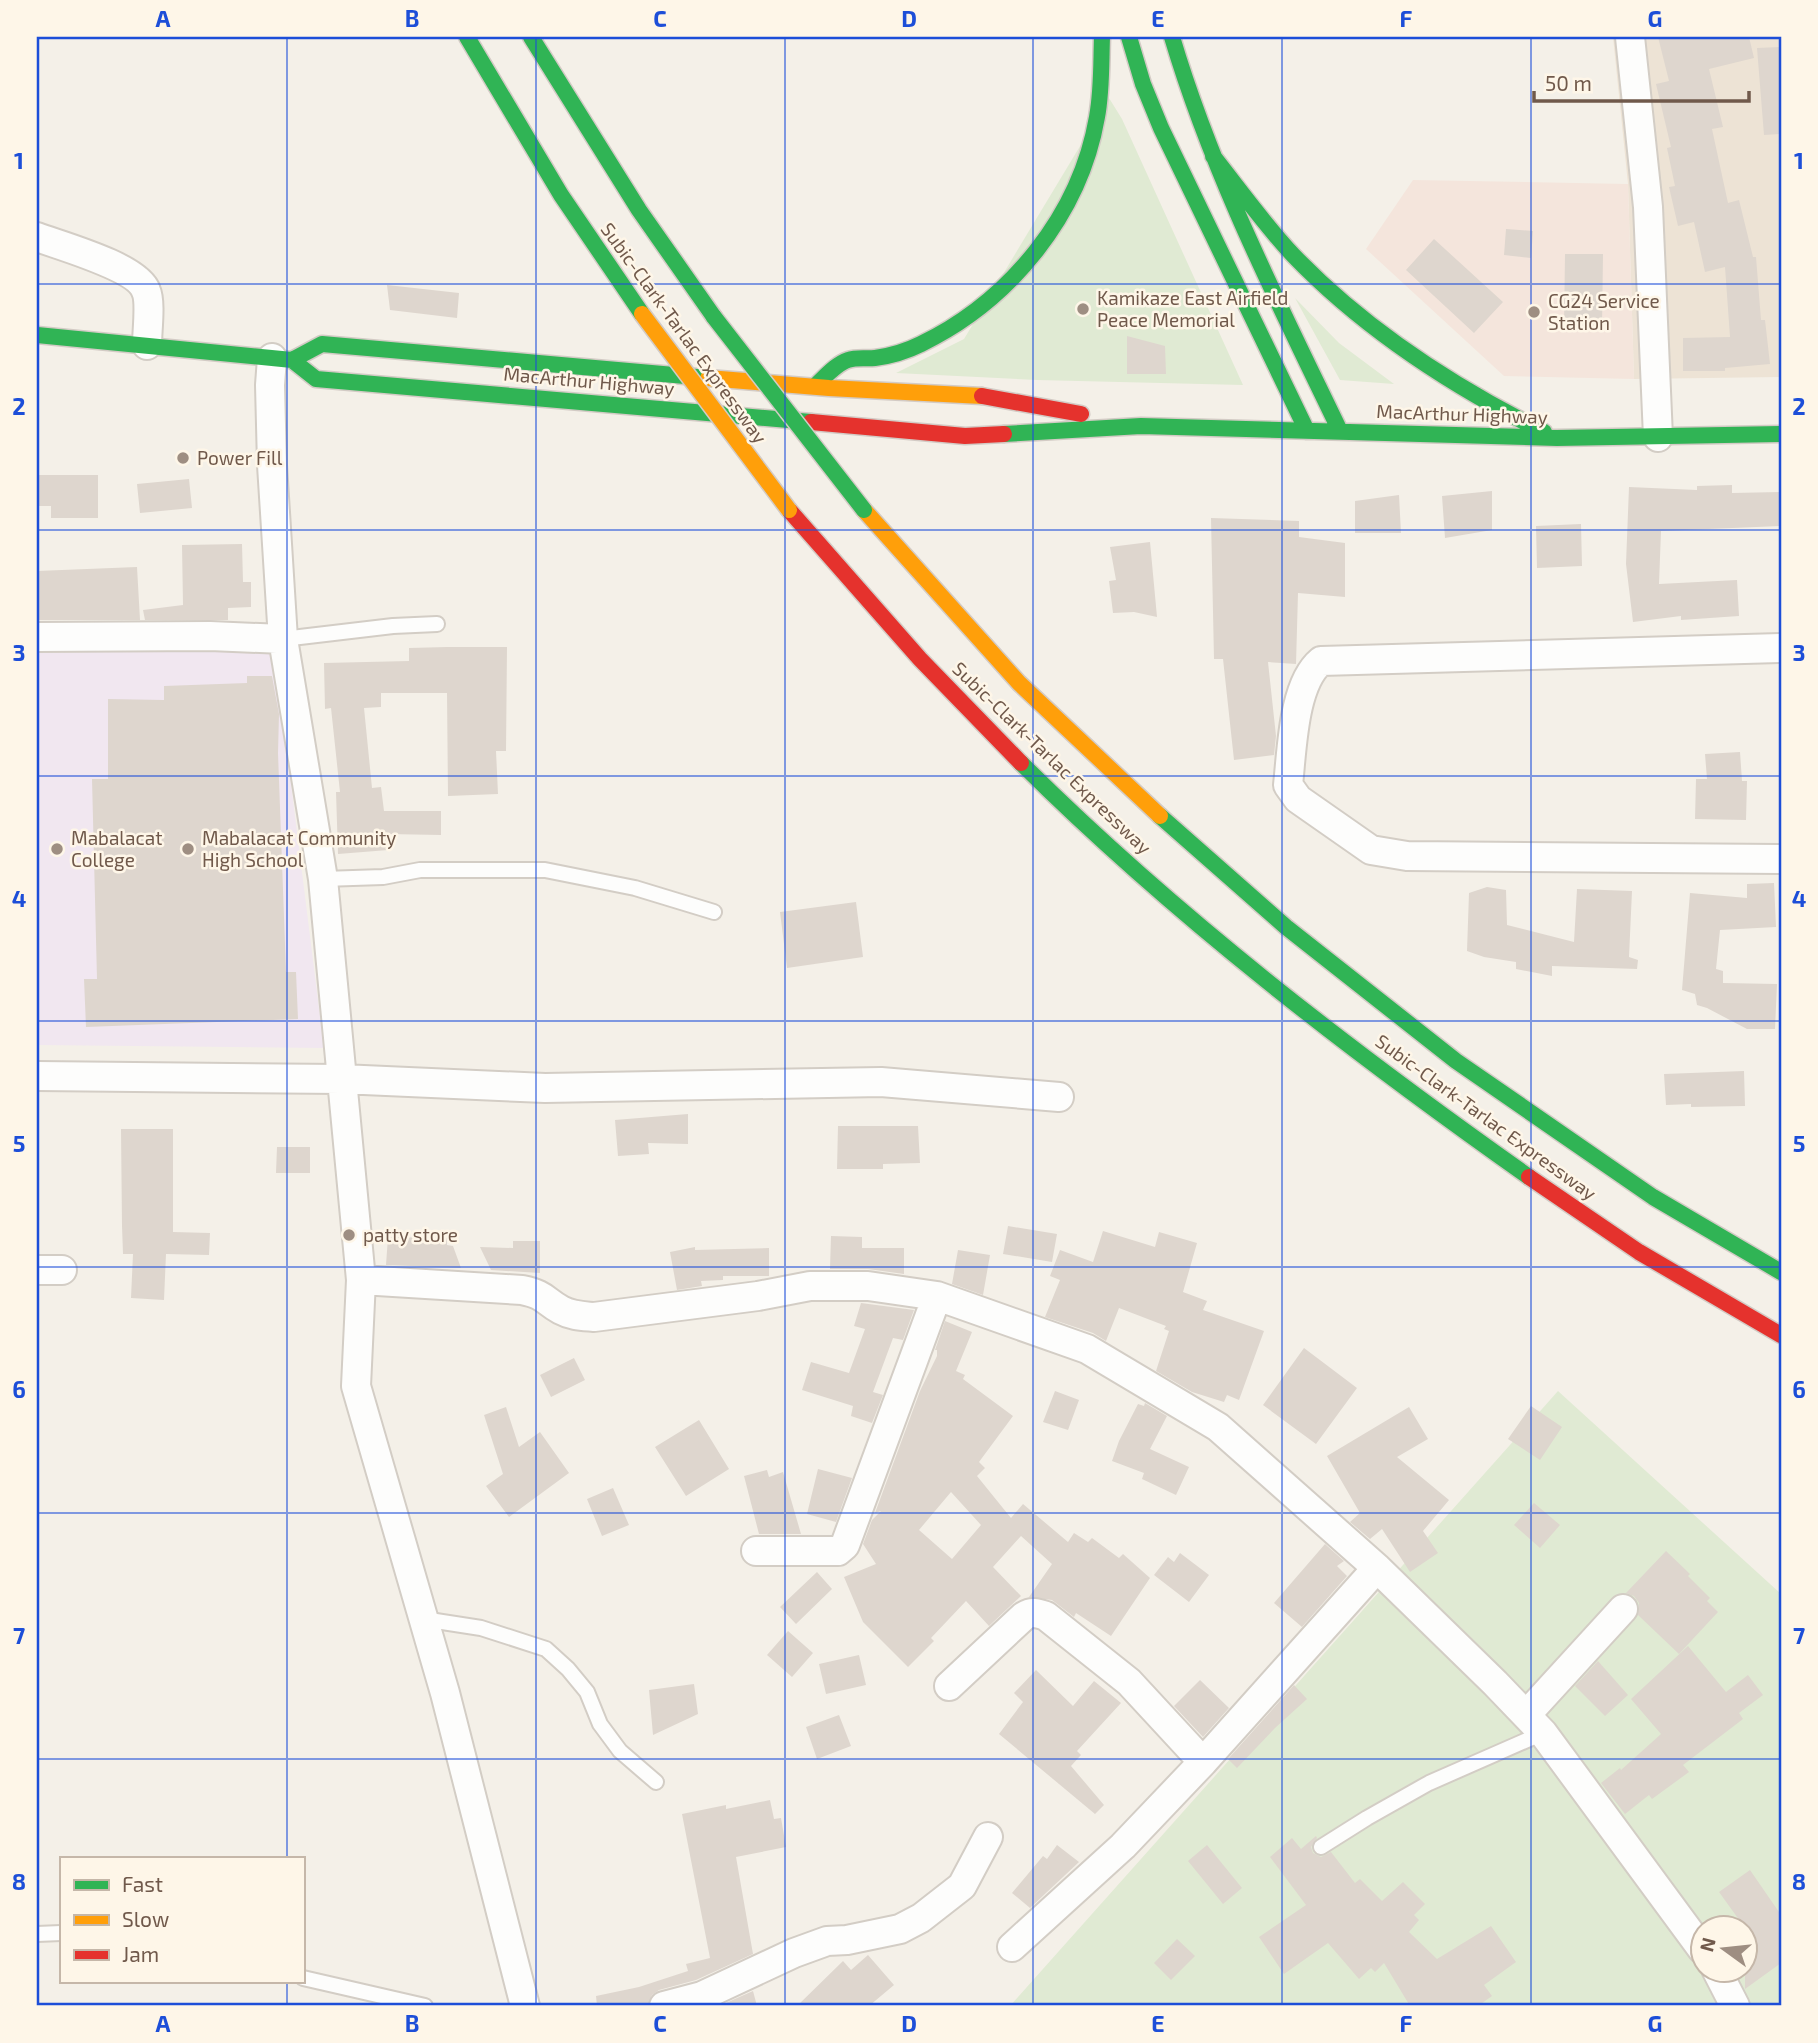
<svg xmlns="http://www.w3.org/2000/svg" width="1818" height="2043" viewBox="0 0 1818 2043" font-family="'Exo 2',sans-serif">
<rect width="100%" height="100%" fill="#f4f0e8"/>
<path fill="#ede3d5" d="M1613,37H1781V379L1780,377L1634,379L1628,184Z"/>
<path fill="#f4e5dc" d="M1413,180L1628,184L1634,379L1504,376L1366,249Z"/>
<path fill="#f1e7f0" d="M274,648L324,1048L37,1045V653Z"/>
<path fill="#e0ead3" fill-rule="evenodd" d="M1109,98L1122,119L1243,385L1037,380L896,373L964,339Z
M1295,298L1339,343L1394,384L1340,380Z
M1558,1391L1781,1594V2006H1010ZM1702,1927H1744V1969H1702Z"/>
<path fill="#ded6ce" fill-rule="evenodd" d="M1658,37H1749L1754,58L1709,69L1723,127L1712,129L1728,203L1739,200L1753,257H1756L1761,320H1765L1770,364L1725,368V371H1683V338L1730,337L1725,267L1705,272L1694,222L1678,226L1669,187L1675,186L1667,148L1671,147L1656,84L1669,81Z
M1781,47V134L1764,135L1757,48Z
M1506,229L1533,231L1531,258L1504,255Z
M1434,239L1503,302L1474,333L1406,270Z
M1565,254H1603L1602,328H1564Z
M387,285L459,293L457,318L390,310Z
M1127,336L1165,346L1166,374H1127Z
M37,475H98V518H51V506H37Z
M189,479L192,508L140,513L137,484Z
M1732,485V493L1781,492V526L1661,531L1659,584L1737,580L1739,616L1681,620V616L1633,622L1626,564L1629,487L1697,490V486Z
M1492,491V530L1445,538L1442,496Z
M1399,495L1401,533H1355V501Z
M1211,518L1299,521V537L1345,543V597L1298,593L1296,664L1268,662L1276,736L1274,755L1234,760L1223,659H1214Z
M1581,524L1582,566L1537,568L1536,526Z
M1150,542L1157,617L1134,612L1113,613L1109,581L1116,580L1110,547Z
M242,544L243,582H251V607L228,608V620H145L143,610L183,605L182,545Z
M137,567L140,620H37V571Z
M447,647H507L506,751H496L498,794L448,796L447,693H381V707L364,708L372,788L381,787L384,811H441V835L387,834L388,850L338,854L336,792H340L331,708L325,709L324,663L409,661V648Z
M247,676H272L279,714L278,753L286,972H296L298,1019L86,1027L84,979H97L92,779H108V699L164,700V686L247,683Z
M1740,752L1742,781H1747L1746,820L1695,819L1696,779H1707L1705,754Z
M1774,883L1776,927L1720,930L1716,969L1723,971V983L1777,984L1775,1029H1747L1707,1008L1697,1005L1695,994L1682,990L1690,893L1747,898V884Z
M1487,887L1506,890L1507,925L1574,942L1577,889L1632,891L1629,957L1638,960L1637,969L1552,966V976L1516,969V962L1484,957L1467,951L1469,893Z
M856,902L863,957L787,968L780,912Z
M1744,1071L1745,1106L1691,1107V1104L1666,1105L1664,1074Z
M688,1114V1144L648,1143L649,1154L618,1156L615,1120Z
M838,1126H918L920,1163L883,1164V1169H837Z
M121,1129H173V1232L210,1233L209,1255L166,1254L164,1300L131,1298L133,1254H123L122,1226Z
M277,1147H310V1173H276Z
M1008,1226L1057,1234L1052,1262L1003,1254Z
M1103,1231L1155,1247L1159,1232L1197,1243L1183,1292L1207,1301L1203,1310L1264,1331L1239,1400L1227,1395L1224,1402L1192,1392L1156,1371L1169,1331L1164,1329L1166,1326L1119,1308L1106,1341L1093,1333L1045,1317L1060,1280L1050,1276L1060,1250L1093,1262Z
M831,1236L862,1237V1248H904V1274L868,1269H830Z
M388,1237L447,1238V1245L453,1246L461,1268L386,1265Z
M513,1241H540V1273L491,1270L480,1247L513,1248Z
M695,1247V1250L769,1248V1276H723V1280L701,1281L702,1286L677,1290L670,1252Z
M958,1250L990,1255L983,1295L952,1284Z
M861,1303L914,1310L903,1340L893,1338L873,1392L883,1395L872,1423L851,1416L853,1406L802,1390L811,1362L849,1373L865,1329L854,1326Z
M945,1321L972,1332L956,1371L965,1375L963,1379L1013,1416L979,1462L985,1468L977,1476L1011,1518L1023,1504L1068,1542L1074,1533L1088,1542L1092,1538L1119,1558L1123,1554L1150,1578L1111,1636L1076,1613L1074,1617L1052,1600L1029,1597L1052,1564L1021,1536L993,1567L1021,1596L989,1626L966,1601L931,1638L934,1641L908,1667L863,1622L844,1577L876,1564L863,1544L872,1520L881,1511L875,1513L920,1391L937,1356V1350H935ZM951,1492L981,1525L952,1559L919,1530Z
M1304,1348L1357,1388L1316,1444L1263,1405Z
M574,1358L585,1380L551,1397L540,1375Z
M1055,1391L1079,1400L1068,1430L1043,1422Z
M1145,1403L1167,1416L1150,1449L1189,1467L1176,1495L1142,1479L1144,1473L1112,1461L1119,1441L1138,1404L1144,1406Z
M1531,1406L1562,1427L1540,1460L1508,1439Z
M506,1407L519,1447L540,1432L569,1473L509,1517L486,1486L503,1474L484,1415Z
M1409,1407L1428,1439L1397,1457L1449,1500L1423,1531L1438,1553L1410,1572L1382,1529L1370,1539L1350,1522L1360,1513L1327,1456Z
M699,1420L729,1469L686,1496L655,1447Z
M818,1469L852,1478L836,1522L807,1514Z
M767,1470L769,1477L783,1472L801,1534H759L744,1476Z
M613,1488L629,1525L602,1536L587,1499Z
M1534,1503L1560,1525L1540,1548L1514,1525Z
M1325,1544L1344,1561L1337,1566L1347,1576L1302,1627L1274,1603Z
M1666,1551L1690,1574L1688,1576L1710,1598L1707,1601L1718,1612L1679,1654L1638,1615L1639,1603L1634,1596L1626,1593Z
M1180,1553L1209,1575L1189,1602L1154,1575L1168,1557L1174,1562Z
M817,1572L832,1589L796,1624L780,1607Z
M788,1631L813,1653L792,1677L767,1655Z
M1688,1646L1726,1692L1748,1675L1763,1695L1739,1713L1743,1719L1683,1765L1689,1772L1652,1799L1649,1795L1625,1814L1601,1783L1620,1768L1621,1770L1661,1734L1631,1699Z
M859,1655L866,1685L826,1694L819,1664Z
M1598,1661L1628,1695L1605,1716L1575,1686Z
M1036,1670L1073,1706L1094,1681L1121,1703L1077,1751L1081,1755L1071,1766L1104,1805L1095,1814L999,1734L1023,1702L1014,1693Z
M1200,1680L1229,1708L1203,1737L1174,1706Z
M694,1684L698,1714L653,1735L649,1690Z
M1294,1685L1307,1699L1275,1728L1237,1768L1228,1759Z
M839,1715L851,1746L817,1759L806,1727Z
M770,1800L774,1819L781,1818L786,1847L736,1857L753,1954L696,1980L659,1990L652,1995L648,2006H597L596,1996L639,1987L688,1971L686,1964L710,1958L682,1814L726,1805V1809Z
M1316,1836L1317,1838L1311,1847L1313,1853L1321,1857L1331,1852L1355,1883L1360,1879L1382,1901L1403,1882L1425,1904L1414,1915L1419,1920L1409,1932L1437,1959L1491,1926L1516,1962L1484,1985L1492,1996L1478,2006H1410L1384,1963L1375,1972L1371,1968L1359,1979L1328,1943L1284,1974L1259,1937L1306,1905L1270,1857L1292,1838L1301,1849Z
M1057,1845L1079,1862L1030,1908L1012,1893L1043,1856L1047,1859Z
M1207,1845L1242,1888L1223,1904L1188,1861Z
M1750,1870L1781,1915V1963L1745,1989V1928L1719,1892Z
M1177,1939L1195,1956L1171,1980L1154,1963Z
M868,1955L894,1985L869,2006H797L843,1961L851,1970Z
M753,1991L757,2006H719Z"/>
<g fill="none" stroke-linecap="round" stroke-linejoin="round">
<g stroke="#d3cdc5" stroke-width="18">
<path id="lane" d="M283,639L393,626L437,624
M323,879L383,877L420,870H545L635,888L714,912
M423,1619L481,1628L546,1649L568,1669L587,1692L600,1724L620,1751L656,1782
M1321,1847L1367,1818L1429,1783L1543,1733
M37,1934L61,1933
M303,1978L425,2006"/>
</g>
<g stroke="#d3cdc5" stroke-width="32">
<path id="street" d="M1630,37L1648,207L1658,437
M37,237C61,246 138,267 146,291C151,302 147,331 147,345
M272,358L270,385L272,465L283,639L323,879L361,1280L356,1386L445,1693L525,2006
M37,637L210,636L283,639
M1781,648L1321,661C1293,684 1292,750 1288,785L1298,799L1371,850L1407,856L1781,859
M37,1076L341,1079L545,1088L881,1082L1059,1097
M37,1270H62
M361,1280L522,1290C546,1295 543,1300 561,1310C572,1316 583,1316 594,1317L758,1296L810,1286H868L937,1296L1087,1349L1218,1427L1377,1568L1495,1683L1543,1733L1702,1949
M756,1551H838L845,1545L937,1296
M949,1686L1024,1616C1032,1611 1037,1613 1046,1616L1129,1682L1203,1762
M1526,1715L1623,1609
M1012,1947L1123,1846L1203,1762L1377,1568
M1716,1969L1735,2006
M664,2006L702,1996L794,1953L827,1941L847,1940L900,1929L921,1918L962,1886L988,1837"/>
</g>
<g stroke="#d3cbc5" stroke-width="19">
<path id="fast" d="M467,37L561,195L642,314
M531,37L639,210L714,317
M1129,37L1143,84L1161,128L1307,431
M1172,37C1213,175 1278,302 1340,431
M1213,156C1239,189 1264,224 1293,255C1365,330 1452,386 1544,432
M37,335L292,360L316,379L811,422
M292,360L322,344L708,378
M815,386C825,377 836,364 848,360C857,357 866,359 875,358C890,356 907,351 921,344C1010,301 1080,215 1097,117C1102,90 1101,64 1102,37
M1004,434L1141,426L1557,438L1781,434
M1021,763C1176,917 1352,1052 1529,1177
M1160,816L1286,927L1456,1061L1653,1197L1781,1272"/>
</g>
<g stroke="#d3cbc5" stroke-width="19">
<path id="slow" d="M708,378L829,388L982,396
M864,510L1019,683L1160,816"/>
</g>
<g stroke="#d3cbc5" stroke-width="19">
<path id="jam" d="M982,396L1081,414
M811,422L965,436L1004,434
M789,510L920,659L1021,763
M1529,1177L1639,1252L1781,1335"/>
</g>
<use href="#lane" stroke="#fdfdfc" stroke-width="14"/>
<use href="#street" stroke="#fdfdfc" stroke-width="28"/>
<use href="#fast" stroke="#30b455" stroke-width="16"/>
<use href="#slow" stroke="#ff9f0a" stroke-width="16"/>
<use href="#jam" stroke="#e5322d" stroke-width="16"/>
<g stroke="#d3cbc5" stroke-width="19" stroke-linecap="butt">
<path id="fast-bridge" d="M714,317L864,510"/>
</g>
<g stroke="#d3cbc5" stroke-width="19" stroke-linecap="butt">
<path id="slow-bridge" d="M642,314L789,510"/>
</g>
<use href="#fast-bridge" stroke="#30b455" stroke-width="16"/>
<use href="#slow-bridge" stroke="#ff9f0a" stroke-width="16"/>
</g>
<path fill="none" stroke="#1d4ed8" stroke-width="2" stroke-opacity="0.55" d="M287,37V1859M536,37V2006M785,37V2006M1033,37V2006M1282,37V2006M1531,37V2006M37,284H1781M37,530H1781M37,776H1781M37,1021H1781M37,1267H1781M37,1513H1781M37,1759H1781M287,1982V2006"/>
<g fill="#9e8e82" stroke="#fef6e8" stroke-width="2.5">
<circle cx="1083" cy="309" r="7"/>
<circle cx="1534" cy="312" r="7"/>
<circle cx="183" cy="458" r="7"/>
<circle cx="57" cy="849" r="7"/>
<circle cx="188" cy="849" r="7"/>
<circle cx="349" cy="1235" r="7"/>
</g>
<g text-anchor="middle" stroke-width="5" stroke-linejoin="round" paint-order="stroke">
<g font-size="19" fill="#70594b" stroke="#fef6e8" text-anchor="start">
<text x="1097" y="305">Kamikaze East Airfield<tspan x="1097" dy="22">Peace Memorial</tspan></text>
<text x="1548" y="308">CG24 Service<tspan x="1548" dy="22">Station</tspan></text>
<text x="197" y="465">Power Fill</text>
<text x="71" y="845">Mabalacat<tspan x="71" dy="22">College</tspan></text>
<text x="202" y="845">Mabalacat Community<tspan x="202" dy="22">High School</tspan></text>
<text x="363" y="1242">patty store</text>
</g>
<g font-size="19" fill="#70594b" stroke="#fef6e8">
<text transform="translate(684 333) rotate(54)" y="7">Subic-Clark-Tarlac Expressway</text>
<text transform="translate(589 381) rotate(5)" y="7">MacArthur Highway</text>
<text transform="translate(1462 414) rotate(2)" y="7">MacArthur Highway</text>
<text transform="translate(1052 758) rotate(44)" y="7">Subic-Clark-Tarlac Expressway</text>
<text transform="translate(1486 1117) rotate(36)" y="7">Subic-Clark-Tarlac Expressway</text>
</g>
</g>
<rect width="1818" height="2043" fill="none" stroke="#fef6e8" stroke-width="77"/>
<rect x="60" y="1857" width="245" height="126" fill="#fef6e8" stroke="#c5b7a9" stroke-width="2"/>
<rect x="74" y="1880" width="35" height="10" fill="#30b455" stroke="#c5b7a9" stroke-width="2"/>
<text x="122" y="1892" font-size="21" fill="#70594b">Fast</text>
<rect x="74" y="1915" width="35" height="10" fill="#ff9f0a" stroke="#c5b7a9" stroke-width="2"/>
<text x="122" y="1927" font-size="21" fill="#70594b">Slow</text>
<rect x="74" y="1950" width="35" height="10" fill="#e5322d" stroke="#c5b7a9" stroke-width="2"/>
<text x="122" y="1962" font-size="21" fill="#70594b">Jam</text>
<g transform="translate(1724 1949) rotate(285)"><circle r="33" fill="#fef6e8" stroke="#c5b7a9" stroke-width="2"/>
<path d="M0-5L12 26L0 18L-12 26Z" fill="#9e8e82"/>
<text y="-10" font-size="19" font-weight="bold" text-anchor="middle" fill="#70594b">N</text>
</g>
<path d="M1534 91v10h215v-10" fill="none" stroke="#70594b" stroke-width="3.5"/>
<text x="1545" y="91" font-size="21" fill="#70594b" stroke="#fef6e8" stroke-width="5" paint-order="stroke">50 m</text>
<rect x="38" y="38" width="1742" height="1966" fill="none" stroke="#1d4ed8" stroke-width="2.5"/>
<g font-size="23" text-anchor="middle" font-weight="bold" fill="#1d4ed8">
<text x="163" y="27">A</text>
<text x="412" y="27">B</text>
<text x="660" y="27">C</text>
<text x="909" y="27">D</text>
<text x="1158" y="27">E</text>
<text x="1406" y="27">F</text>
<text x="1655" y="27">G</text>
<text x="19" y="169">1</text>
<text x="1799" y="169">1</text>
<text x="19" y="415">2</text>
<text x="1799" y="415">2</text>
<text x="19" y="661">3</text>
<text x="1799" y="661">3</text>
<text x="19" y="907">4</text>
<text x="1799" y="907">4</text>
<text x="19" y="1152">5</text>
<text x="1799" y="1152">5</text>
<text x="19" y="1398">6</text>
<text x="1799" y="1398">6</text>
<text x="19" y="1644">7</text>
<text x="1799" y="1644">7</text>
<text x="19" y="1890">8</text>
<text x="1799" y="1890">8</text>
<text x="163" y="2032">A</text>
<text x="412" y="2032">B</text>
<text x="660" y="2032">C</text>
<text x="909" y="2032">D</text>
<text x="1158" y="2032">E</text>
<text x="1406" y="2032">F</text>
<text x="1655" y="2032">G</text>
</g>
</svg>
